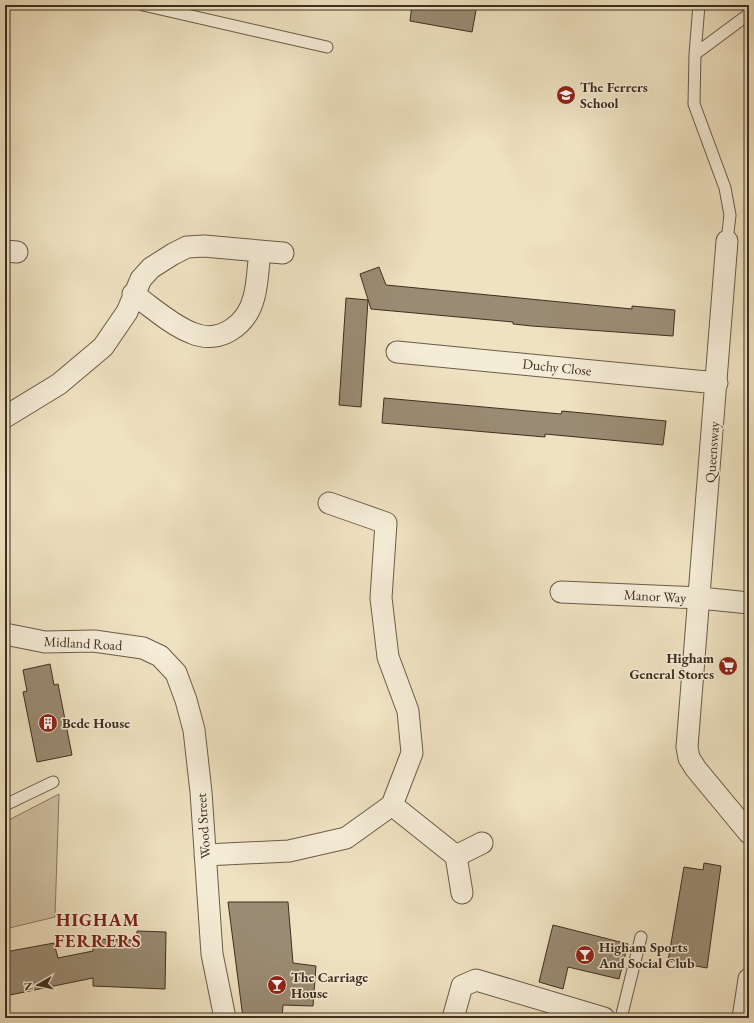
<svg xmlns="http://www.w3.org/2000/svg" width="754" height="1023" viewBox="0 0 754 1023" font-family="'EB Garamond',serif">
<rect width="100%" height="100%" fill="#efe2c1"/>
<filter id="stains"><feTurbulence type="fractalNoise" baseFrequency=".005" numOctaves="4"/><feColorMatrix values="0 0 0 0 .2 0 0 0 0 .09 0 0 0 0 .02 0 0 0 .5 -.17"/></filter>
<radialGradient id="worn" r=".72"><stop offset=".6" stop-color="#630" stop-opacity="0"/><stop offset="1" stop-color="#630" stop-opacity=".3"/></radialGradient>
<path fill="#d1c3a6" stroke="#877863" d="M59,794L55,917L5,929V822Z"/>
<path fill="#9a8c74" stroke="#3d2e20" d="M412,5H477L472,32L410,21Z
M379,267L386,285L632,309V306L675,310L673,336L532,326L513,324V322L371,309L360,274Z
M346,298L368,300L361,407L339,405Z
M384,398L561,414L562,411L666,421L663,445L545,434V437L382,423Z
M50,664L54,685L58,684L72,755L37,762L23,692L27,691L23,670Z
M704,863L721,866L707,968L668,961L684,867L703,870Z
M228,902H288L293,963L316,966L313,1006L283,1005L282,1018H243Z
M553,925L628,944L619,979L568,967L563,989L539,982Z
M137,931L166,932L165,989L93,986V978L5,996V952L54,943L58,958L93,951V939L137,940Z"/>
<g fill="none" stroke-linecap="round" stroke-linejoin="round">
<g stroke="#6a5b48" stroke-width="13">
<path id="service" d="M143,5L327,47
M699,5L695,54L694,104L725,188L730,215L727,241
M695,54L749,14
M5,805L53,782
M621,1018L641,937"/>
</g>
<g stroke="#6a5b48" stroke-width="23">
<path id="minor" d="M727,241L687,747L689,758L696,769L749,833
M5,251L17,252
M133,294C152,307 171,325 192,333C220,345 247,325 254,297C258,282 258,266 260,251
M397,352L717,383
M5,417L59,384L103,347L127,312L141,279L151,268L173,254L187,247L204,246L283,253
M561,592L700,598L749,603
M5,634L45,642L94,641L143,648L160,656L176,673L186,700L194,730L201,792L212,954L225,1018
M392,805L456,856L462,893
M205,855L289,851L346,838L392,805L412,753L408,711L388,657L381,598L386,523L329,503
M456,856L482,843
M453,1018L462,986L476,980L604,1018
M743,1018L749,979"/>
</g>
<use href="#service" stroke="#f5ecd7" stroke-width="11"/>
<use href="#minor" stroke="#f5ecd7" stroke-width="21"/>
</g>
<defs>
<g id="school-disc" transform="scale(1)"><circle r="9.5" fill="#8f2418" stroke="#f5ecd7"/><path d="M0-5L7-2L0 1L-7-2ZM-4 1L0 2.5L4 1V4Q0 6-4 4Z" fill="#fff"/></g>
<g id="supermarket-disc" transform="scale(1)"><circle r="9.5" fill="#8f2418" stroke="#f5ecd7"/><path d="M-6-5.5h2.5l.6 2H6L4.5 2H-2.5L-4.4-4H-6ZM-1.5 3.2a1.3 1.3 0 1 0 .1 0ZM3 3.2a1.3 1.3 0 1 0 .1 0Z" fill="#fff"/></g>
<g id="building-disc" transform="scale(1)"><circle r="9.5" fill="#8f2418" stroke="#f5ecd7"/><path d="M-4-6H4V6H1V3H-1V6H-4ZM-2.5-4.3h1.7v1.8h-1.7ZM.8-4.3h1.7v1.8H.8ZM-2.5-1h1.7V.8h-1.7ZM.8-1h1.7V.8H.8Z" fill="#fff"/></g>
<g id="bar-disc" transform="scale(1)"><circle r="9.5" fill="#8f2418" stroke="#f5ecd7"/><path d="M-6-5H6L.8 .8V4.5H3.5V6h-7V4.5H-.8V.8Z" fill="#fff"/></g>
</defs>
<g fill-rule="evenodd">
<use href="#school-disc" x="566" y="95"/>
<use href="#supermarket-disc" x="728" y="666"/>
<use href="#building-disc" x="48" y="723"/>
<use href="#bar-disc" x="585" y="955"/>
<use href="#bar-disc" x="277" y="985"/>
</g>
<g text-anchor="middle" stroke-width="3" stroke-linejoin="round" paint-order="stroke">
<g font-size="14" font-weight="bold" fill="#3d2e20" stroke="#f5ecd7" text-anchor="start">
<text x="580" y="92">The Ferrers<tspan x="580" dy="16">School</tspan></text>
<text x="714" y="663" text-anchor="end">Higham<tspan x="714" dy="16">General Stores</tspan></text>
<text x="62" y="728">Bede House</text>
<text x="599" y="952">Higham Sports<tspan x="599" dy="16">And Social Club</tspan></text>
<text x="291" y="982">The Carriage<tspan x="291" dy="16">House</tspan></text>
</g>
<g font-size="14" fill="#3d2e20" stroke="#f5ecd7">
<text transform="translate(557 367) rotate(6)" y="5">Duchy Close</text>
<text transform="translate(712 452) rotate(-86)" y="5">Queensway</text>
<text transform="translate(655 596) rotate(3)" y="5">Manor Way</text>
<text transform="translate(83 643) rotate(3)" y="5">Midland Road</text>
<text transform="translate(203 826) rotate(-94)" y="5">Wood Street</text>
</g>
<g font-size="18" font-weight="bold" letter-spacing="1" fill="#7a1f14" stroke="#f5ecd7">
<text x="98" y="926">HIGHAM<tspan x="98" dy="21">FERRERS</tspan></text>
</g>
</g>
<rect width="754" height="1023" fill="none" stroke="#efe2c1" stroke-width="20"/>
<rect x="6" y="6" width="742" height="1011" fill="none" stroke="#3d2e20" stroke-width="2"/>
<rect x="10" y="10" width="734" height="1003" fill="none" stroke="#3d2e20"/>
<g transform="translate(38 985) rotate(261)" stroke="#f5ecd7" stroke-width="3" paint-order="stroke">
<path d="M0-3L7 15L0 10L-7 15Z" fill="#3d2e20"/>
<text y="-6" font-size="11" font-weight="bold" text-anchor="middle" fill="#3d2e20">N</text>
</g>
<rect width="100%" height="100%" filter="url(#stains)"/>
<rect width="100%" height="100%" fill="url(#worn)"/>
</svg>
